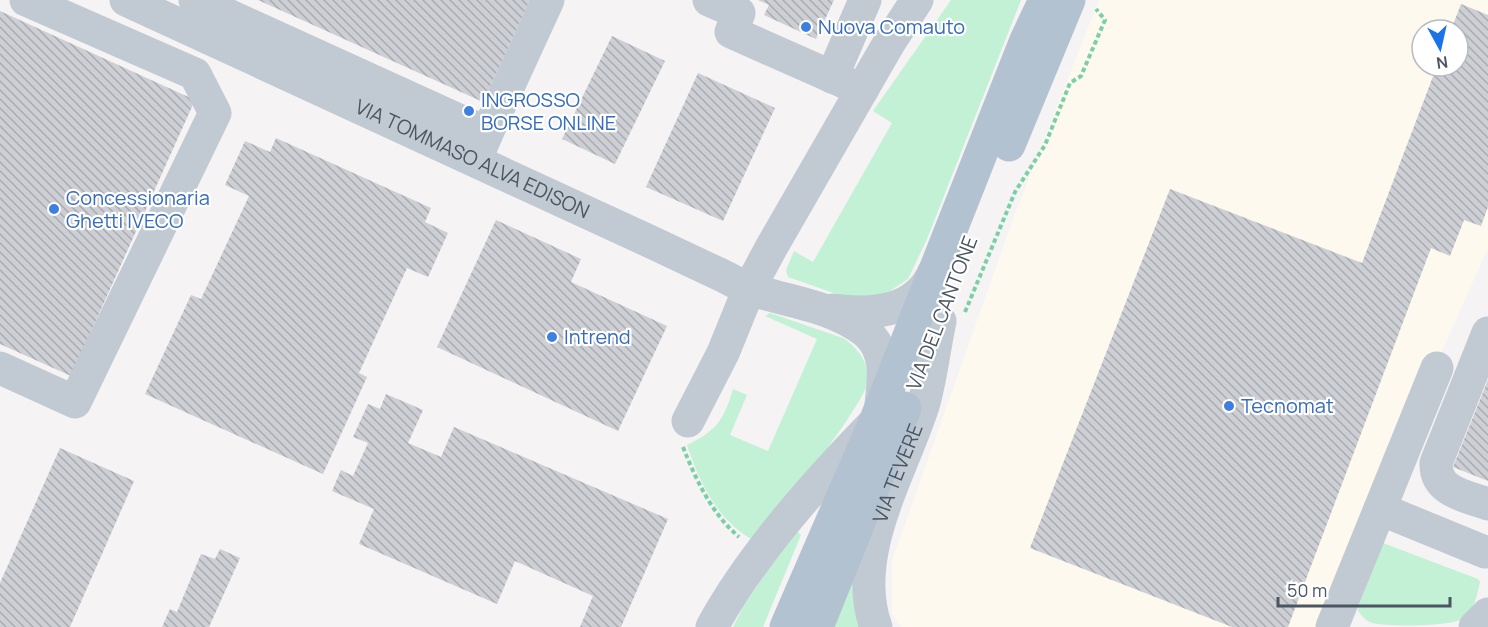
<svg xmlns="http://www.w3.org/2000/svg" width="1488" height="627" viewBox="0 0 1488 627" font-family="Manrope,sans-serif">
<defs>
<pattern id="building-back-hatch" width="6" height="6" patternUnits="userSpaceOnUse" patternTransform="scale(1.5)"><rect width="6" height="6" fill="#cdcfd5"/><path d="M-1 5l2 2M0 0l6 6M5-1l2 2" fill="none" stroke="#a8abb0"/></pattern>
</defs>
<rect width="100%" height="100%" fill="#f5f3f3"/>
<path fill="#fdf9ef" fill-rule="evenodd" d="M1099,0H1488V248L1319,627H901L892,613V561L1013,219ZM1422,30H1458V66H1422Z"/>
<path fill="#c3f1d5" d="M951,0H1021L927,239L908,279L881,297L842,296L788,277L786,270L794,251L813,262L892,123L873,111Z
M770,313L843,338C859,349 870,363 867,384C864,404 771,526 753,540C718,521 699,482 687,445C716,431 724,420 733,389L747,395L730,435L768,451L817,339L765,316Z
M795,529L801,535L763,627H733L743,607Z
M1383,543L1478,579L1480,582C1477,594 1475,608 1466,617C1455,627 1387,627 1372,623C1366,621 1362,616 1358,611L1359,605Z
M856,564L867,627H831Z"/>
<path fill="url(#building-back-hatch)" d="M258,0H530L483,102Z
M758,0H834L816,39L764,15L769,5Z
M1461,4L1488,15V207L1481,226L1464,220L1450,256L1431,248L1288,627H1232L1030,548L1170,189L1362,263L1437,66H1458V30H1451Z
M0,11L195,100L71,376L0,344Z
M612,36L665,61L615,164L562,139Z
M698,73L775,108L723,221L646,187Z
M276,138L431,208L425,222L448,233L428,277L407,268L359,373L367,377L323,474L145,394L191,295L201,299L249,196L225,185L245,141L270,152Z
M496,220L581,259L571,282L667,326L618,431L437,347Z
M1488,380V481L1453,467Z
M386,394L423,410L408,443L441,457L454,427L668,519L621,627H580L593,596L515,561L497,604L359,544L374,509L332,491L341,470L353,476L368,443L353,437L368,404L380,409Z
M60,448L134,481L70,627H0V583Z
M220,549L240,558L209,627H162L170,609L177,612L201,554L215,559Z"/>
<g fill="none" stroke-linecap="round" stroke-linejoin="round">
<path stroke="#7ad0a6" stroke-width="4" stroke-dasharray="4.5 3" stroke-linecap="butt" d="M965,312L1015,192L1045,145L1070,83L1081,76L1105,20L1096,9
M683,447C696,480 712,514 739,537"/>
<g stroke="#c1cad2" stroke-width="33">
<path id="s1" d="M126,0C324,90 522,181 719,274C730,279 740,286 752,290C790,302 833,306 866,332C888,351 884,379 881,404"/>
<path d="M195,0L487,133L476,159"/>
<path d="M709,0L739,13L731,32L862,90"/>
<path d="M832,77L865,0"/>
<path d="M487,133L548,0"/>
<path d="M833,310C872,315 916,313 934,272"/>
<path d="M1488,333L1436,463C1435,492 1466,496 1488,504"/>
<path d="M0,368L75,402L215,113L195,74L26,0"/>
<path d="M688,421L723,353L749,289L771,248L889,43L917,0"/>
<path d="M1380,509L1485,552"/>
<path d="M712,627C750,557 819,479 875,422"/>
<path id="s2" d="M876,627C850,555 901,474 923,406C931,379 934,349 940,321"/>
<path d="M1332,627L1437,368"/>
<path d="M1475,627L1488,614"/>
</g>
<path stroke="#b3c2d1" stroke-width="33" d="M1009,145L1069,0
M786,627L875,422L1026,40L1045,0
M817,627L905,408"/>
</g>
<g fill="#3f7fe0" stroke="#fff" stroke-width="2">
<circle cx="806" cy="27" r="6"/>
<circle cx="469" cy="111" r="6"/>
<circle cx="54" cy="209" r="6"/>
<circle cx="552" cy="337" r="6"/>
<circle cx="1229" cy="406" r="6"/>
</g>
<g text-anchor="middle" stroke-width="4.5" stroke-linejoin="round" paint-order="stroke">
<g font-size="20" fill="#366cbe" stroke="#fff" text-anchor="start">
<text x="818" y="34">Nuova Comauto</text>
<text x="481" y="107">INGROSSO<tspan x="481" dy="23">BORSE ONLINE</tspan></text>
<text x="66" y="205">Concessionaria<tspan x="66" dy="23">Ghetti IVECO</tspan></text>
<text x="564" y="344">Intrend</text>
<text x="1241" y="413">Tecnomat</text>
</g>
<g font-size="20" fill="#4a5661" stroke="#fff">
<text dy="7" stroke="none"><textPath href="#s1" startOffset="381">VIA TOMMASO ALVA EDISON</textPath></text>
<text transform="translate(942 313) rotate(-69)" y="7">VIA DEL CANTONE</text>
<text dy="7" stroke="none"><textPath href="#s2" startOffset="159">VIA TEVERE</textPath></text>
</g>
</g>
<g transform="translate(1440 48) rotate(172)"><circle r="28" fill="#ffffff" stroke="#b7bbc0" stroke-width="1.5"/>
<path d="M0-4.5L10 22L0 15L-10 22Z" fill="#1a73e8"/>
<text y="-9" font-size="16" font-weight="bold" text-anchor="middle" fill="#4a5661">N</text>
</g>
<path d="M1278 597v9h172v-9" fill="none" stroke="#4a5661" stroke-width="3"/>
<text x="1287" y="597" font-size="18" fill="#4a5661" stroke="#ffffff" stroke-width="4.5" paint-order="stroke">50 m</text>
</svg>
